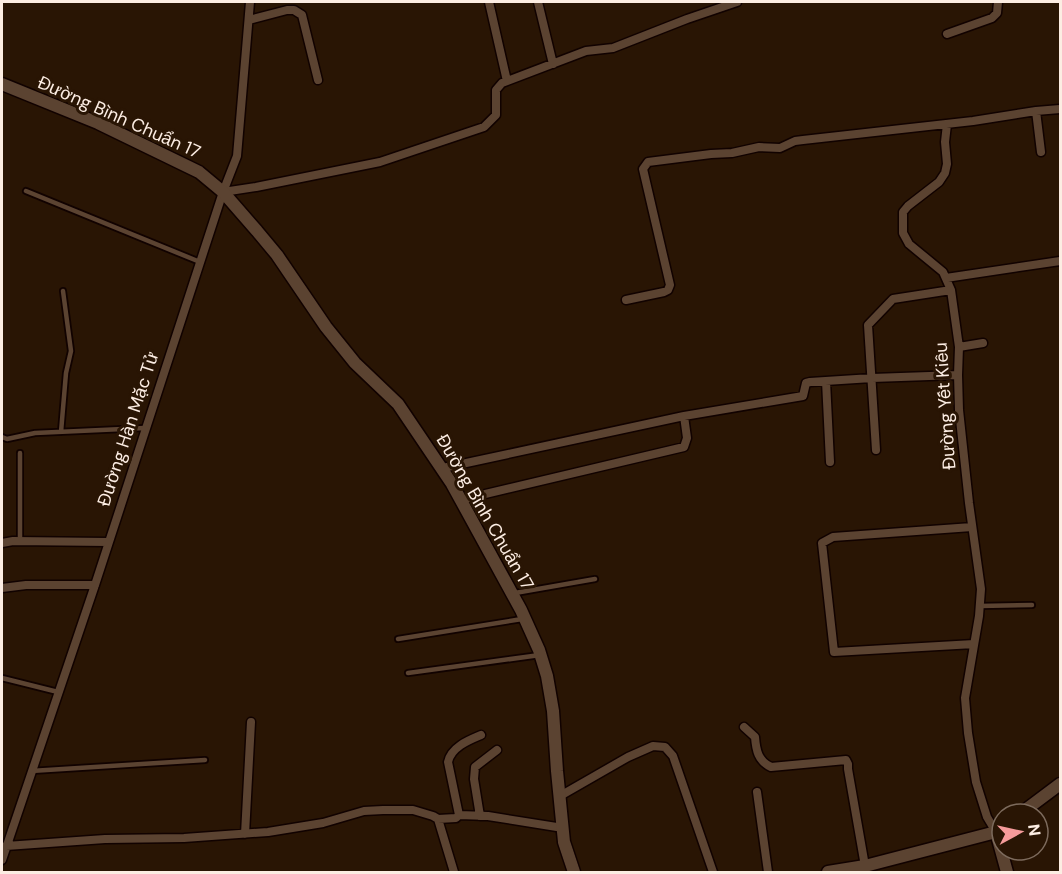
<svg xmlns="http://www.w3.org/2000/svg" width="1062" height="874" viewBox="0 0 1062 874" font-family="'DM Sans',sans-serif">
<rect width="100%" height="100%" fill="#291504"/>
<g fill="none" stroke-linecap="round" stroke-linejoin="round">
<g stroke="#110200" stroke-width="8">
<path id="lane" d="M26,191L200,262
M61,432L66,373L71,351L63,291
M2,437L7,439L35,433L145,428
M20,453V541
M515,593L595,579
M979,606L1032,605
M398,639L522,619
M408,673L540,655
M2,678L58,692
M31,771L205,760"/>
</g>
<g stroke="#110200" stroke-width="11">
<path id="street" d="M489,2L507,81
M538,2L553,64
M249,20L287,10H294L302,15L318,80
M947,34L992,18L997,13L998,2
M1036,111L1041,152
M947,124L945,142L947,164L945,173L939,182L908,206L903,212V233L909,244L943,272L951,290L959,347L958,375L959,410L969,503L981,589L979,616L965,698L968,733L976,782L987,817L996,832
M223,192L256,187L380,162L484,127L496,115V90L502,83L586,51L613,48L687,19L737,2
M946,278L1060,261
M626,300L664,292L668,290L670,285L643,169L648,162L711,154L732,153L759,147L780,148L795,141L803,140L973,121L1036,111L1060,109
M959,347L983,343
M826,381L830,462
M876,450L868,325L893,299L951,290
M443,468L684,416L803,396L806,383L810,382L872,378L958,375
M460,500L684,447L687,438L684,416
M972,527L833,537L822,543L834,652L974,644
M2,543L13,541L108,542
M2,588L26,585H95
M744,727L755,737C756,750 758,761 771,767L846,760L848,764V769L865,866
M757,792L768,872
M560,796L628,757L653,746L665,747L673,756L713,872
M459,815L488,816L563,828
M480,816L474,779L475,767L497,750
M438,819L454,872
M245,834L251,722
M6,846L105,839L184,838L268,832L323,823L364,811L383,810H413L433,816L438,819L456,818L459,815L448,762C451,747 469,740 481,735
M2,860L95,585L223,192L237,156L250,2"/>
</g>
<g stroke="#110200" stroke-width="15">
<path id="secondary" d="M2,84L98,123L199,172L223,192L257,231L277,255L326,327L355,363L398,404L452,484L521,610L539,650L547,676L553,711L557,771L564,842L574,872
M1020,814L1060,784
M996,832L1007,872
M828,872L865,866L996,832L1002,827"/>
</g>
<use href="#lane" stroke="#5b4331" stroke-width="4.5"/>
<use href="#street" stroke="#5b4331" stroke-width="8"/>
<use href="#secondary" stroke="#5b4331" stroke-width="12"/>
</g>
<g text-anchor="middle" stroke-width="6" stroke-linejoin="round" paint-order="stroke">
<g font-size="18" fill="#fcede3" stroke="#291504">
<text transform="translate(119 117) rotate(24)" y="6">Đường Bình Chuẩn 17</text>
<text transform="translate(945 406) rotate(-94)" y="6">Đường Yết Kiêu</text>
<text transform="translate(128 429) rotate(-72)" y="6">Đường Hàn Mặc Tử</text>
<text transform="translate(485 512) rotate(60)" y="6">Đường Bình Chuẩn 17</text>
</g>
</g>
<rect width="1062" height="874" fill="none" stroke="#fcede3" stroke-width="6"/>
<g transform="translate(1020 832) rotate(82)"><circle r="28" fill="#291504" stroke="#7d6b5d" stroke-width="1.5"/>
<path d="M0-4.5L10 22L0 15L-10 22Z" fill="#f59b9b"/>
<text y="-9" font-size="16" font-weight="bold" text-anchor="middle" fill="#fcede3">N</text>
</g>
</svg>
